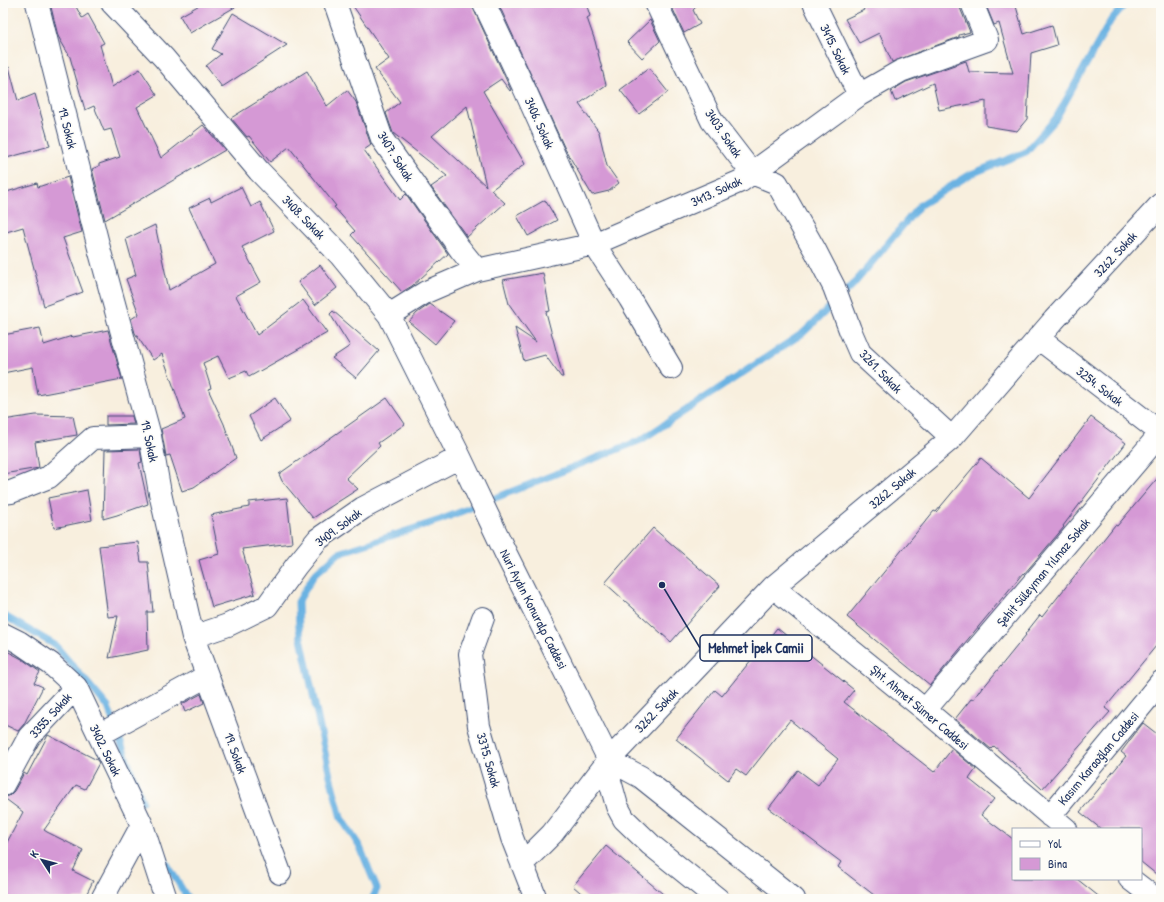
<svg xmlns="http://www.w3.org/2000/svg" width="1164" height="902" viewBox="0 0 1164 902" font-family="'Patrick Hand',sans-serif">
<rect width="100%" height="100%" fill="#fdfcf7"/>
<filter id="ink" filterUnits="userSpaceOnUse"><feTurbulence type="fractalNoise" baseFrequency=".025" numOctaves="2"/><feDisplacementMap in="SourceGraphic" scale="8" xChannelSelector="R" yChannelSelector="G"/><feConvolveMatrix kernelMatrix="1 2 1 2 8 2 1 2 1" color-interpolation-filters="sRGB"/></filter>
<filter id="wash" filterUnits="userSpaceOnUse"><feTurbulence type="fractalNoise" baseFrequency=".012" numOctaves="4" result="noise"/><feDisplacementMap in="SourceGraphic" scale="16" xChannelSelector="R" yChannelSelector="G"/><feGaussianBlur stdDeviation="0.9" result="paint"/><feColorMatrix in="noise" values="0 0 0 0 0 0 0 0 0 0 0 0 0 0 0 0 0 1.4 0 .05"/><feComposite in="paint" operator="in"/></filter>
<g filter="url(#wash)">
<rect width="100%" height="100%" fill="#f8efde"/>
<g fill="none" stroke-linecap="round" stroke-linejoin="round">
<path stroke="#6bb2e2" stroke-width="7" d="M3,615L55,645L108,707L142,801
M160,852L188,899
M372,899L377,889L360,847L341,818L330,776L299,628L298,602L314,575L339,553L440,520L641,440L803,333L853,285L920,205L971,174L1026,152L1056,118L1111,20L1126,3"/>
</g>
<g id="blocks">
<path fill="#d599d5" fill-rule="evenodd" d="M50,3H74L82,18L88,14L104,43L100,45L112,87L140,69L157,95L137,107L161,158L203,125L225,150L105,220L92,169L99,166V164L120,157L111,129L104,131L94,106L85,110L70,57L58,36Z
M203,3H242L190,33L180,16Z
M351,3H472L473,8L511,90L510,91L501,79L483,91L525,164L491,190L505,203L467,237L431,187L447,176L393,133L386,113L400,102L375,69L389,59ZM467,106L486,186L432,136Z
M498,3H586L590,16L587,18L595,41L606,85L579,104L599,132L607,166L619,183L609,191L592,195L565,149Z
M670,3H700L693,10L700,24L684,33Z
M861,3H960V8L970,32L959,35V37L892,62L879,33L859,43L845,19L864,10Z
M985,3H1015L1024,34L1052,25L1057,45L1031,53L1027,119L1017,131L986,126V101L939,110L933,83L895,101L891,91L906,82L966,61L969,72L1013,73L999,23L994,25Z
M233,13L287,45L222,87L206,66L221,54L212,49Z
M650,20L660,41L642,58L627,42Z
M9,67L18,101L35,94L50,146L3,159V68Z
M649,68L668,92L639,114L620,90Z
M307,71L327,106L347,90L356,102L371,145L364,150L400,200L406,194L448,254L412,286L402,292L351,235L355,231L334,207L336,206L289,147L270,162L249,136L247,137L231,118Z
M68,177L82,232L63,238L83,292L44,306L23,227L3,233V193L37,183L38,187Z
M241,187L251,207L260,202L274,231L242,247L261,282L236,296L257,335L303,300L327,333L249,377L246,371L229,378L218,356L203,363L211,388L208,389L224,424L236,458L194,487L182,491L170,455L166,456L161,429L185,419L162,354L153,360L135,333L131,319L139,314L126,279L136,275L126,239L155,225L169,290L215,264L189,208L210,198L211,202Z
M545,200L557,220L528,236L517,216Z
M320,265L337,288L315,305L298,282Z
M543,273L550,311L546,312L563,377H561L545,355L524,361L515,328L536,342L509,304L503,280Z
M430,304L454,321L435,344L409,322L417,313Z
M333,311L379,351L356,378L332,358L350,346L330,314Z
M40,328L44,345L72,336L73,337L108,330L122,379L38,395L33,367L3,373V335Z
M275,398L290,421L261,440L249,416Z
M387,398L405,424L378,443L380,446L346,478L358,489L313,518L282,481L279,474Z
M36,415L73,416L77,435L35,442L39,468L3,474V420Z
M106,416H132L134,424L106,425Z
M1091,417L1126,443L1063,526L1064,527L1024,574L1023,573L930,685L847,617L934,511L936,512L981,458L1029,498Z
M140,449L142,462L139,463L148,504L117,515L103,519L105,450Z
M1161,474V640L1105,708L1110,712L1042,789L994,746L991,749L955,719L971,699L973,700L982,687L983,688L1026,635L1025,634L1040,615L1042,617L1115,525L1117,526Z
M87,490L92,520L54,528L48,498Z
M287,498L292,543L242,549L255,594L212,607L199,560L219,554L211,515L249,507V502Z
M653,528L720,586L671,642L605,583Z
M138,542L141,562H148L153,612H147L148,650L109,658L118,616L108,617L99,546Z
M777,628L854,690L844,702L934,772L952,749L976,769L969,779L994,799L981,815L1013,839V879H1077L1102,899H879L838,867L841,862L769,808L798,770L818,785L838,759L790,720L746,776L736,769L728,780L676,739L715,690L722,696Z
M3,649L22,659L40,672L34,683L43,687L24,724L18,731L3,724Z
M201,694L204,703L185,712L182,704Z
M1143,723L1161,737V878L1141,862V829H1101L1080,812L1126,756L1121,752Z
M48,735L97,760L99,763L85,789L76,785L44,830L47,832L83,850L73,871L93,881L84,899H3V850L23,812L3,797L9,796L14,791L24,773L27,775Z
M606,846L669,899H588L573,886Z"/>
</g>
</g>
<g filter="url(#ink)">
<use href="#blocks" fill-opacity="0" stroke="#3c4c71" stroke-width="1"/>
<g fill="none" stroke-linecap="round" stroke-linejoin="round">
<g stroke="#3c4c71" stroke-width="24">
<path id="minor" d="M37,3L100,252L150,436L160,493L193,637L280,873
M112,3L164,58L259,171L340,255L389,315L460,457L506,554L609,760L610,781L617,806L624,819L651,845L718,899
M335,3L382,139L460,249L477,270
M484,3L525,90L594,244L630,299L671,368
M656,3L712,121L752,173L777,183L816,252L834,287L850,330L860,353L952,438
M814,3L859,95
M389,315L426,292L477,270L594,244L741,181L859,95L901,71L987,40L972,3
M1038,338L1161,433
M3,493L11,492L49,477L93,438L150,436
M773,587L925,710L1066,829
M483,618L470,654L479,726L512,838L536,899
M3,634L19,642L51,664L76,687L142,825L166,899
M193,637L228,625L267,606L296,566L318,539L363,508L460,457
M925,710L1161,433
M99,735L207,676
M609,760L641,777L794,899
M3,785L29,737L76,687
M1050,816L1161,682
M522,864L552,834L609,760L773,587L952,438L1054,320L1161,204
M1130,879L1156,899
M102,899L142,825"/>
</g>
<use href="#minor" stroke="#fff" stroke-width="22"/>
</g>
</g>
<g text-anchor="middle" stroke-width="3.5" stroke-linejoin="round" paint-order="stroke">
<g font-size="13" fill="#1b2f5e" stroke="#fdfcf7">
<text transform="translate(836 49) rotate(64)" y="5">3415. Sokak</text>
<text transform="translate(540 123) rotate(66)" y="5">3406. Sokak</text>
<text transform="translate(68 128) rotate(76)" y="5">19. Sokak</text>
<text transform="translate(724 133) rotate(56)" y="5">3403. Sokak</text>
<text transform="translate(396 156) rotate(58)" y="5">3407. Sokak</text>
<text transform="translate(716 191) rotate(-25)" y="5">3413. Sokak</text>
<text transform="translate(304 217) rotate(46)" y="5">3408. Sokak</text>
<text transform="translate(1115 254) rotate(-47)" y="5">3262. Sokak</text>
<text transform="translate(881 371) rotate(46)" y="5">3261. Sokak</text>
<text transform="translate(1100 386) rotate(38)" y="5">3254. Sokak</text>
<text transform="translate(150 441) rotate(78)" y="5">19. Sokak</text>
<text transform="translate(892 488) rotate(-40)" y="5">3262. Sokak</text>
<text transform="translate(338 527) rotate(-37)" y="5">3409. Sokak</text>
<text transform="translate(1043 572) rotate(-50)" y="5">Şehit Süleyman Yılmaz Sokak</text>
<text transform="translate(534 609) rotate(63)" y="5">Nuri Aydın Konuralp Caddesi</text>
<text transform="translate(920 707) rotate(40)" y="5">Şht. Ahmet Sümer Caddesi</text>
<text transform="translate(656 710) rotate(-46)" y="5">3262. Sokak</text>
<text transform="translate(50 715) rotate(-48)" y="5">3355. Sokak</text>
<text transform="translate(106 750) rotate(64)" y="5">3402. Sokak</text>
<text transform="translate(236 753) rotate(70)" y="5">19. Sokak</text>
<text transform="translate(1098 758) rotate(-50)" y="5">Kasım Karaoğlan Caddesi</text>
<text transform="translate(489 760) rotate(74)" y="5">3375. Sokak</text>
</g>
</g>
<path fill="none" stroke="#1b2f5e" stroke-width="1.5" d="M662 585L700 648"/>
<circle fill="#1b2f5e" stroke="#fdfcf7" stroke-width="1.5" cx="662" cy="585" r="4"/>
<rect fill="#fdfcf7" stroke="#1b2f5e" stroke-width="1.5" x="700" y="635" width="112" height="26" rx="4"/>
<g font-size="14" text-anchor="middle" font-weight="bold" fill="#1b2f5e">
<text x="756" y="653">Mehmet İpek Camii</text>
</g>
<rect width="1164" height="902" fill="none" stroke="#fdfcf7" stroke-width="16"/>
<rect x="1012" y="828" width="130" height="52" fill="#fdfcf7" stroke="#a3aaba"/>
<rect x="1020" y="841" width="20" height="6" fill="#ffffff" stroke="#a3aaba"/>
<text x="1048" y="848" font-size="12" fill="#1b2f5e">Yol</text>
<rect x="1020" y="858" width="20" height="12" fill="#d599d5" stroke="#a3aaba"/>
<text x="1048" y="868" font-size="12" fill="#1b2f5e">Bina</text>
<g transform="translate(42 860) rotate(306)" stroke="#fdfcf7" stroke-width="3" paint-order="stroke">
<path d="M0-3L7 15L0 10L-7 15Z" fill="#1b2f5e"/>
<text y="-6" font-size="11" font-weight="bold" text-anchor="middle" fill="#1b2f5e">K</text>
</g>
</svg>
